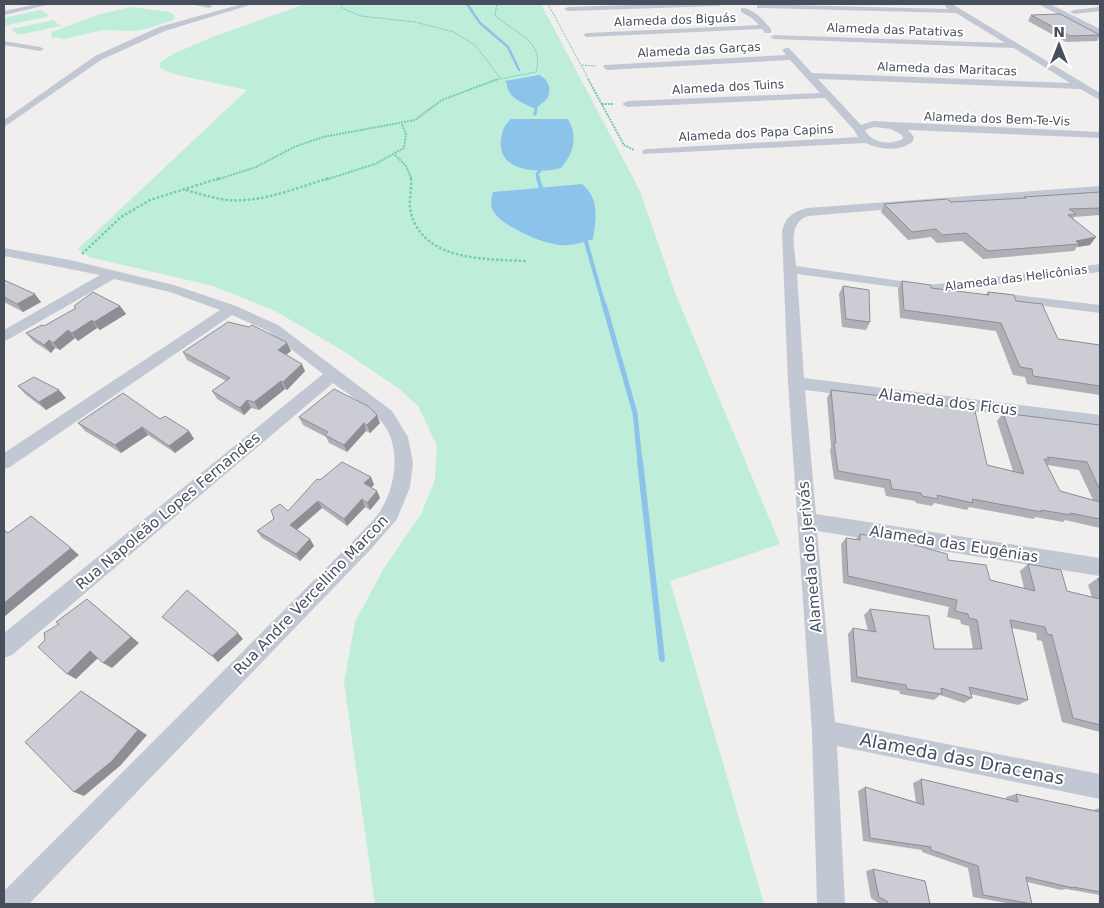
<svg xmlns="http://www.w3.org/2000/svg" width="1104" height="908" viewBox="0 0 1104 908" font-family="'DejaVu Sans',sans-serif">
<rect width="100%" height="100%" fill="#f1efee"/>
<path fill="#beeeda" d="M305,4H541L640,191L676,295L780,544L670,581L764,904H375L344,682L355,622L384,568L421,514L435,480L437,446L418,406L398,388L340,349L275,311L213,286L89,257L78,249L247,90L173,74L160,68L159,63L173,54L210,38Z
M131,7L170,12L174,15V20L149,28L134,31L103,30L64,39L51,37L52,32L97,15Z
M40,10L50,16L4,26V18Z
M53,20L61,26L18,35L11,29Z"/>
<path fill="#8cc3ea" d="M539,75C547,78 552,88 548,97C546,101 539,105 536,109C524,104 507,98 507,84L505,81Z
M511,119H568C578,136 574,153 561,168C540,174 497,172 501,140C502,131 504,125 511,119Z
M582,184C600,199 596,218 593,239C582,243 570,246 559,245C541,243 503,227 493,211C490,205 491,199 493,192Z"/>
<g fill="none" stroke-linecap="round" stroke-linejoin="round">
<path stroke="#8cc3ea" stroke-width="2.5" d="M467,4L480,23L508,47L519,70"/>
<path stroke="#8cc3ea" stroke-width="3" d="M535,114L536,109
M539,180L537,174L540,171"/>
<path stroke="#8cc3ea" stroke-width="4" d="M538,178L541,188
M586,242L604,305"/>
<path stroke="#8cc3ea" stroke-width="5" d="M604,304L635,413L640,462"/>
<path stroke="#8cc3ea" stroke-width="6" d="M640,461L662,659"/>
<path stroke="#76cbb3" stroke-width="1" stroke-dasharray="2 1" stroke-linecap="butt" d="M342,4V8L361,16L415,22L454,32L476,46L500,78
M548,4L589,80
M582,65L596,66
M495,80L536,72C545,39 514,34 495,15L497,4"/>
<path stroke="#76cbb3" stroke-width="2" stroke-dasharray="2 1" stroke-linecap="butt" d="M588,79L624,145L634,150
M602,104H614
M395,155L406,166L412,180
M216,180L256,167L294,147L323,137L415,120L442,100L498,79
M325,180L375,164L404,148L406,134L402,124"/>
<path stroke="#76cbb3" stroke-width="2.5" stroke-dasharray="2.5 2" stroke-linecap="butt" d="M411,178C412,190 408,202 411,213C424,262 487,259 527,261
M186,190C200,194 213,198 227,200C262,203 296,188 329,178
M82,254L121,217L150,200L220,178"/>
<path fill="#c2c8d3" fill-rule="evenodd" d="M38,4H51L4,15V11Z
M190,4H208L213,6L209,8Z
M242,4H253L165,31L101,60L4,127V120L95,56L159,27Z
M661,4H723L719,6L568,11L564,9L568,7Z
M757,4L948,9L945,6L946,4H952L1100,93V100L1080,89L818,79L861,125L873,121L1100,132V138L908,130L914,137L913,141C902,152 879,150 866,143L643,154L642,152L643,150L647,149L858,137L854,130L825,98L627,107L622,104L627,101L820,93L790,60L607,70L603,67L604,65L786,55L782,50L786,48H789L812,73L1070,83L1014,48L774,39L770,37L774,35L1005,43L956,13L760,8H757ZM874,127L891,129L902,135L903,139C891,145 872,144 865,130Z
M1100,7V11L1074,14L1070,12L1074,10Z
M741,8C754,8 764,21 771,29V33H765L762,29L587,37L583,35L587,33L759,25L752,18L741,12Z
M4,41L40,47L44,49L40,51L4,45Z
M1100,186V192L808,216C787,223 795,249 796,266L929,285L1100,264V272L932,292L797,274L804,378L1100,415V427L805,390L816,514L1100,558V576L817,531L835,722L1100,774V799L837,746L845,904H817L812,732L788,383L782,232C785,217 793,212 807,208Z
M4,248L70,260L174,285L236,306L278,325L392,411L408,437L413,463L410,487L397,519L372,548L29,904H4V891L358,536C366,527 378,517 383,506C397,481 401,441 379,419C366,405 348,394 333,383L12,655L4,658V633L323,374L268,331L232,315L10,467L4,469V453L220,310L170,292L114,279L9,339L4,341V330L100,275L4,256Z
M992,292L1100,305V313L987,299L985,296L987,293Z"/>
<path fill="#c1c7d7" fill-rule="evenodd" d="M1038,4H1050L1100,29V36Z"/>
</g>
<path fill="#afafb6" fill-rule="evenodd" d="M1031,15L1100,35L1097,41L1066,42L1028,21Z
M1100,192V215L1074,217L1073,218L1090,245L1077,247L1074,251L983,259L962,241L937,243L931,237L908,240L881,212L884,204L951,202L1022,199L1024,197Z
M4,280L41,302L23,312L4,302Z
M902,281L931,288L986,295L988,292L1016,301L1058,339L1100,345V395L1027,384L1025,377L1013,375L996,331L900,318L898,289Z
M843,286L870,322L866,330L842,327L839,294Z
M74,306H120L126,314L100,330L97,328L78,341L75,338L60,350L55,348L51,353L33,341L26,333L44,326L75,309Z
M287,343L291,351L286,355L305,371L287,390L285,389L259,410L251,408L244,415L217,399L212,391L226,381L187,360L183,352Z
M18,386L66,398L46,410L25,394Z
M831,390L940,405L987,465L1013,471L997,421L1003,413L1100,425V528L1065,520L1063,522L1035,517L1034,519L969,507L967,510L934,503L932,506L916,503L915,501L886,496L884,488L834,479L830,450L831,447L827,398ZM1047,465L1079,470L1093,500L1060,491Z
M299,417L380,423L370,433L366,431L347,452L329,443L326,437L303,425Z
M160,419L189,431L194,439L175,453L148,435L121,453L85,431L78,423Z
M371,477L374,485L371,487L377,491L380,498L370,510L365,507L347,526L322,508L297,530L310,539L314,546L300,561L262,538L257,531L288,511L320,480Z
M860,534L948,560L990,580L1024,588L1020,571L1028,564L1067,591L1092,597L1088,585L1098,578L1100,579V732L1062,722L1042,641L1037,640L1036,633L1012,628L1028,700L1018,705L971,694L972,698L964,703L940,695L934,700L900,694L899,691L851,682L848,634L853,628L868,631L864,615L870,609L934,649H973L969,626L961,624L960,620L947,617L949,607L843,583L841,544L846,538L856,539Z
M921,779L1006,799V797L1016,794L1093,810L1100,808V895L1066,889L1061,890L1027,882L1032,904H1012L973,897L968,868L922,852V850L863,841L858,791L865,787L916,802L913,783Z
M873,869L930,904H880L871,898L866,871Z"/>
<path fill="#8e8f94" d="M1096,237L1090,245L1077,247L1079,244L1076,241Z
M35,294L41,302L23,312L17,304Z
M120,306L126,314L100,330L94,322Z
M92,320L97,328L78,341L72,333Z
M68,330L75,338L60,350L53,343Z
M49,340L55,348L51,353L44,345Z
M287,343L291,351L282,358L278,350Z
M302,364L305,371L287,390L283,382Z
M281,381L285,389L259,410L254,402Z
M59,390L66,398L46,410L39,402Z
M247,400L251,408L244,415L240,408Z
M377,415L380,423L370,433L367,425Z
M364,423L366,431L347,452L344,445Z
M142,427L148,435L121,453L115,445Z
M189,431L194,439L175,453L169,446Z
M371,477L374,485L367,490L364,483Z
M377,491L380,498L370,510L367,503Z
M362,499L365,507L347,526L344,519Z
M318,501L322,508L294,532L290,525Z
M310,539L314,546L300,561L296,554Z
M71,548L79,555L4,617V603Z
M87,599L139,643L112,668L103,663Z
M238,633L243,639L218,662L212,656Z
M90,651L99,657L76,679L67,674Z
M81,691L147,735L121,765L84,796L74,792Z"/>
<path fill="#cbccd4" stroke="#8e8f94" d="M1060,14L1100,35L1070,36L1031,15Z
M1100,192V208L1069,209L1076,214L1068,215L1096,237L1076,241L1079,244L988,251L966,233L942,235L936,229L912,232L884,204L947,199L951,202L1026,198L1024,197Z
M4,280L35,294L17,304L4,297Z
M902,281L931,285V288L989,295L988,292L1014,295L1016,301L1042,304L1058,339L1100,345V386L1033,376L1032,369L1020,367L1001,323L904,310Z
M843,286L869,290L870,322L846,319Z
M93,292L120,306L94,322L92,320L72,333L68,330L53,343L49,340L44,345L26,333L42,325L44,326L76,308L74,306Z
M228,322L249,327L252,325L286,342L287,343L278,350L302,364L283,382L281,381L254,402L247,400L240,408L212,391L230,378L183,352Z
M34,377L59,390L39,402L18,386Z
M334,389L368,406L377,415L367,425L364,423L344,445L325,435L328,432L299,417Z
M831,390L940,403V405L975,411L987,465L1024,474L1003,413L1100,425V490L1087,462L1047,457L1049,460L1044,459L1060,491L1100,502V519L1070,513L1071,515L1041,510L1042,512L972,499L973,503L937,495L938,499L922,496L921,493L892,489L890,480L838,471L834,443H836Z
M123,393L160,419L165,416L189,431L169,446L142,427L115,445L78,423Z
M342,462L371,477L364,483L377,491L367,503L362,499L344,519L318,501L290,525L310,539L296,554L257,531L274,519L271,510L280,504L288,511L317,479L320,480Z
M31,516L71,548L4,603V530L8,533Z
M860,534L908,543L947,554L948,560L986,565L990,580L1035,591L1028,564L1061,570L1067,591L1100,599V725L1073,718L1052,635L1047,634L1045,627L1010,620L1028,700L969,687L972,698L941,688L942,694L907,689L906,685L857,677L853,628L876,632L870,609L929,616L934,649H982L977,620L969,618L968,614L955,611L957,600L848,576L846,538L860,540Z
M1098,578L1100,579V585Z
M187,590L238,633L212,656L162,617Z
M87,599L131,637L103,663L90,651L67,674L38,647L45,640L44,633L59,624L56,622Z
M81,691L138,730L112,761L74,792L25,742Z
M921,779L1018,802L1016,794L1100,812V892L1073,887V888L1026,877L1032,904L983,895L978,866L931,850V847L870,838L865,787L924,805Z
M873,869L925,881L930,904H888V902L879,897Z"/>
<g text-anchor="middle" stroke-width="4" stroke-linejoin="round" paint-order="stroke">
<g font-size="12" fill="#474e5c" stroke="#fff">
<text transform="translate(675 20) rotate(-2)" y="4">Alameda dos Biguás</text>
<text transform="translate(895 30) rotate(2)" y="4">Alameda das Patativas</text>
<text transform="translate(699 50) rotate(-3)" y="4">Alameda das Garças</text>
<text transform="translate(947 69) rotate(2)" y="4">Alameda das Maritacas</text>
<text transform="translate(728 87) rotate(-3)" y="4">Alameda dos Tuins</text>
<text transform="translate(997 119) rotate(2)" y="4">Alameda dos Bem-Te-Vis</text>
<text transform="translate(756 133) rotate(-3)" y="4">Alameda dos Papa Capins</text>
<text transform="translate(1016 278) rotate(-7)" y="4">Alameda das Helicônias</text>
</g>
<g font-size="15" fill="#474e5c" stroke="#fff">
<text transform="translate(948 402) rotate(7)" y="5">Alameda dos Ficus</text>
<text transform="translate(168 511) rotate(-40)" y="5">Rua Napoleão Lopes Fernandes</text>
<text transform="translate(954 544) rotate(9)" y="5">Alameda das Eugênias</text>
<text transform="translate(810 557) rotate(-95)" y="5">Alameda dos Jerivás</text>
<text transform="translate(311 595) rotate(-46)" y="5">Rua Andre Vercellino Marcon</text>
</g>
<g font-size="18" fill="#474e5c" stroke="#fff">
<text transform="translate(962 759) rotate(11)" y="6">Alameda das Dracenas</text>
</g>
</g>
<rect width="1104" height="908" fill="none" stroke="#474e5c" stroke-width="10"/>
<g transform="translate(1059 45)" stroke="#ffffff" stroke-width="4" paint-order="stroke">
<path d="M0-4L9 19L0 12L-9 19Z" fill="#474e5c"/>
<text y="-8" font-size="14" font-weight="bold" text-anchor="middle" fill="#474e5c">N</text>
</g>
</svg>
